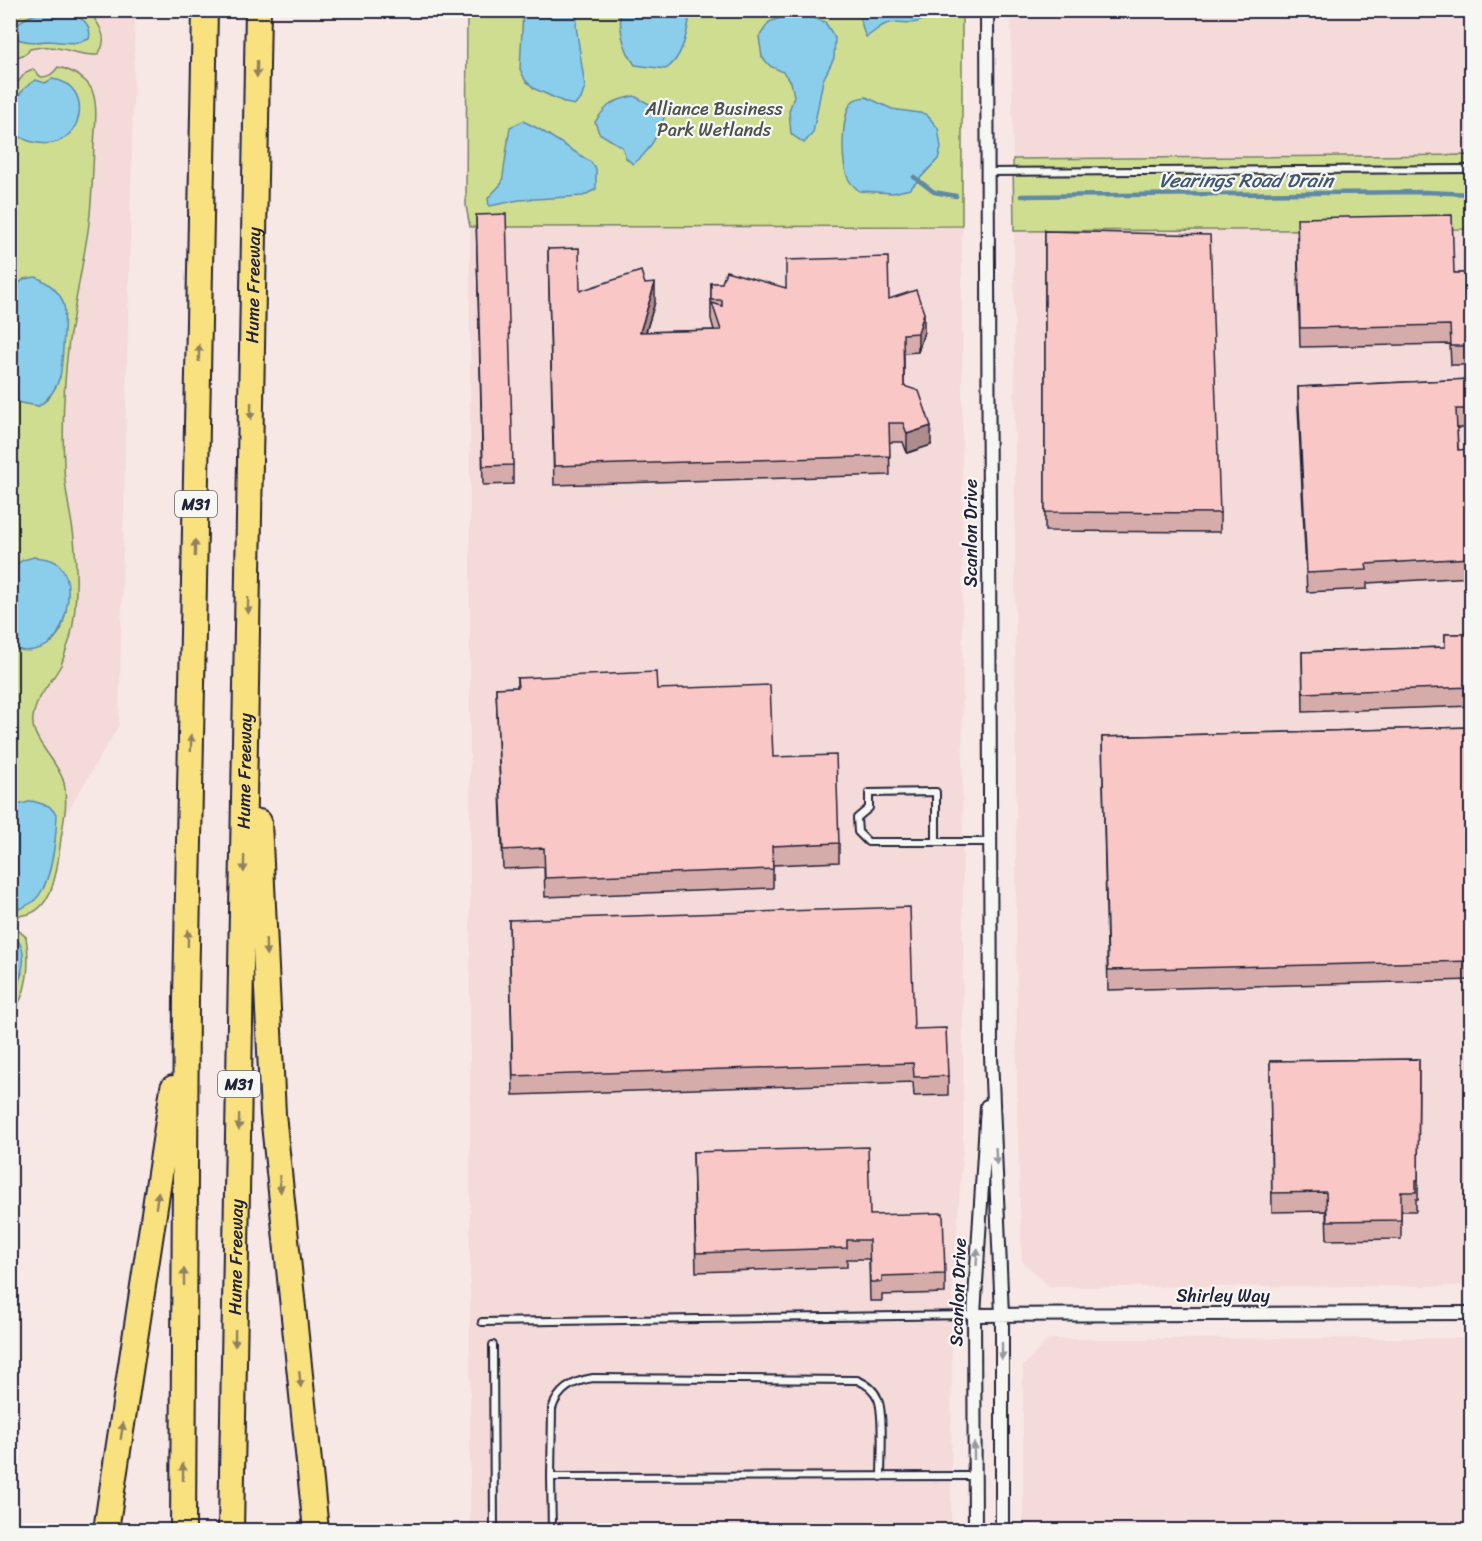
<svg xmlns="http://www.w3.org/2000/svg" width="1482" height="1541" viewBox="0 0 1482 1541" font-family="Sriracha,sans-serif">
<rect width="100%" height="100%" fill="#f7e8e5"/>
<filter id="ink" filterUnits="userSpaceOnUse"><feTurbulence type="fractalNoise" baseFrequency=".0167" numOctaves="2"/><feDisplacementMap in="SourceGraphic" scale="12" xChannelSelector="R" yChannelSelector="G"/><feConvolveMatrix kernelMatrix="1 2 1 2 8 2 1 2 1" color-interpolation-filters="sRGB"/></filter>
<g filter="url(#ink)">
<path fill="#f4dad9" d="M11,11H135L119,725L11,907Z
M1011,11H1471V155L1013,159Z
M962,226L963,1149L952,1296L951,1530H470V227Z
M1471,229V1286L1050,1287L1022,1261L1017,1111L1014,231Z
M1471,1338V1530H1023V1366L1049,1339Z"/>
<path fill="#cfdd91" stroke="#788066" stroke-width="1.5" d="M23,11H55C38,13 15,16 14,37C51,48 48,40 72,14L59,11H88C99,23 111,40 97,55C80,56 66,48 50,47C43,46 37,48 30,49L27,53L11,60V16Z
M467,11H962V226L470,227L466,206Z
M58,67C71,70 89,79 93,93C98,109 95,128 94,144C93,173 92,203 88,231C82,268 75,304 69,340C64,381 62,424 64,465C64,489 71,514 74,538C77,570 78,607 70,639C67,647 64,657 61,665C52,682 35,698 33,718C30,740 59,761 64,783C68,801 64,820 61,838C57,869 54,922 11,915V908L13,912L44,887L55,841L16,804L11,807V646L14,649L52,642L61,630L66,611L46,559C31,557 23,561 11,568V397L21,403L39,406L49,398L60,377L24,279L11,291L10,239L13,210L10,199L11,91L26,72L33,69L41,77C49,77 53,74 58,67Z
M1471,155V229L1014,231L1013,159Z
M11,928L19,931L26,937C30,961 29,995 11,1014L10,1003L22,973L12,935H11Z"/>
<path fill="#8aceeb" stroke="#6089a5" stroke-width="1.5" d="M55,11C71,12 94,19 89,39C74,46 61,41 46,41C33,42 25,43 13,37C15,16 38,13 55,11Z
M523,11H578L576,26L585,87L581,99L574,105L566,103L535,89L525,80L520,69Z
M620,11H682L689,21C686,38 681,59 666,69L635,65C623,48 620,32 620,11Z
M857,11H929C921,31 901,18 886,24C878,27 874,33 866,37C861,28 862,16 857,11Z
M791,14L810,17L825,22L835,38L834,58L823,80L813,133L804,143L791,134L789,111L794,96L791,82L783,72L770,66L762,57L759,37L769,22Z
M52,79C96,84 84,151 38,143C30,142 23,140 17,134C2,116 19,88 36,80L45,83Z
M634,96L661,110L664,118C657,136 649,153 633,164L626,158L622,147L599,133L595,122C607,104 613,100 634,96Z
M866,97L892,109L926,114L938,128L941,148L938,159L910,189L893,193L859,191C856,188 851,184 849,180C840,167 841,112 853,101C857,98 861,98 866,97Z
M523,121L539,129L591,162L596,169V189L583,196L519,200L489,206L488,198L502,183L510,127Z
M36,277C49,283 61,292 64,306C66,313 62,369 60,376C57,388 48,399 39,406L21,403L10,397L11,291L24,279Z
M34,557C42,558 55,559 60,566C75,582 67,625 53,640C48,646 40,649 33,650C26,652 16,650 11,646V568L23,560Z
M32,801L49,806L57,815C56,838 52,885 34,901C27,906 20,909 12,912L10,908L11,807Z
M11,935C35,949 18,983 11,1003Z"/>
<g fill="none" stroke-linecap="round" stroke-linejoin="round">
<path stroke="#6089a5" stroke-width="4.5" d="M914,177L934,192L956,196
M1021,196L1425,192L1472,194"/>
<g stroke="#22223b" stroke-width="10">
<path id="service" d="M988,172L1472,169
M936,842V792L869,793V808L857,818L858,832L868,842H990
M482,1322L973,1315
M493,1345L494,1530
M551,1477L552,1409C558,1389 573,1381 593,1378L857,1380C867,1384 874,1389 878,1399C884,1414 881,1458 881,1477
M552,1530L551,1477L975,1476"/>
</g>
<g stroke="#22223b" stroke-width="16">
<path id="minor" d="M987,10L991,1056L1002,1315V1530
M974,1315L1472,1313
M975,1530L974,1315L987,1106"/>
</g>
<g stroke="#22223b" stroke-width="28">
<g id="motorway">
<path d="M259,822L273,1114L316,1530"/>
<path d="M106,1530L173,1088"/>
<path d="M183,1530L186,997L205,10"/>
<path id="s1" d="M231,1530L258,10"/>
</g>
</g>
<use href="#service" stroke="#f6f6f2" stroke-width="6"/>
<use href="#minor" stroke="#f6f6f2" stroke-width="12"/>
<use href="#motorway" stroke="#fae180" stroke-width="24"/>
</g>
<path fill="#d6acaa" stroke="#22223b" stroke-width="1.5" d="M476,215L513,465V484L483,485Z
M1045,231L1220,513V532L1045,531Z
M1297,237L1454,273H1472V365H1451L1450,344L1300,347Z
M548,249L580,291L645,284L655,302L646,332L714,330L711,319V283L786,288L889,299L924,332L918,352L904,353V386L931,445L907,453L903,442H889L890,475L554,485Z
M1472,379V428H1457L1458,450L1471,449L1472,577L1367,583V589L1307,592L1298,406V387Z
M1445,634H1472V706L1303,712L1302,652L1445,647Z
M517,678L657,689L773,757L839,843V862L773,865V888L545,897L544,867L503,869L496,688L517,687Z
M1472,727V980L1108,990L1102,737Z
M509,920L914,1029L948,1076V1095L914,1096L913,1082L513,1095Z
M1419,1059L1418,1199H1416V1211H1401V1239L1327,1240L1326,1211L1272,1212L1270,1061Z
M693,1152L870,1215L945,1274V1293L882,1295V1301H870L869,1259H847V1267L696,1272Z"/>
<path fill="#ae8c8b" stroke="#22223b" stroke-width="1.5" d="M655,283V302L640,351V332Z
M924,313V332L918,352V333Z
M931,426V445L907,453V434Z"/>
<path fill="#f9c8c6" stroke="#22223b" stroke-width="1.5" d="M506,214L513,465L483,466L476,215Z
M1452,215L1454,273H1472V346H1451L1450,325L1300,328L1297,218Z
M1045,231L1210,235L1220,513L1045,512Z
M579,248L580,291L641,271L645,284L655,283L640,332L721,330L712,303L722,306V300H711V283H722L726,271L786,288V260L888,257L889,299L916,290L924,313L918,333L903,334L904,386L919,391L931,426L907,434L903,423H889L890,456L554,466L548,249Z
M1472,379V409H1456L1458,450L1471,449L1472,558L1366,564L1367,570L1307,573L1298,387Z
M1445,634H1472V687L1303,693L1302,652L1445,647Z
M656,672L657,689L770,685L773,757L836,755L839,843L772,846L773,869L545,878L544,848L503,850L496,688L518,687L517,678Z
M1472,727V961L1108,970L1102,737Z
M910,907L914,1029L946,1028L948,1076L914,1077L913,1063L513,1076L509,920Z
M1419,1059L1418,1180H1416V1192H1401V1220L1327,1221L1326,1192L1272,1193L1270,1061Z
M868,1147L870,1215L943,1213L945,1274L882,1276V1282H870L869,1240H847V1248L696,1253L693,1152Z"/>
<defs><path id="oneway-solid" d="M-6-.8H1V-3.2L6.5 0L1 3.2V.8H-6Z" transform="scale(1.5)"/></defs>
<g fill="#8e825e">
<use href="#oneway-solid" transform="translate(257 69) rotate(91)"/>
<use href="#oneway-solid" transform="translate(199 353) rotate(-89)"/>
<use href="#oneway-solid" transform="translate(251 411) rotate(91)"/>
<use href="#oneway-solid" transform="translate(195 548) rotate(-89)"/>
<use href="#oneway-solid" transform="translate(248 606) rotate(91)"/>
<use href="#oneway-solid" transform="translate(191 743) rotate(-89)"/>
<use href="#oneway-solid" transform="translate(244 864) rotate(91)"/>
<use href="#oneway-solid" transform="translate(188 938) rotate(-89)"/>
<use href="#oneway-solid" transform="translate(266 947) rotate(88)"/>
<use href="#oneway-solid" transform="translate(239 1122) rotate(91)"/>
<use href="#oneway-solid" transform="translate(280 1184) rotate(85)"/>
<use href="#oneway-solid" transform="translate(157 1200) rotate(-82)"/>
<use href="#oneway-solid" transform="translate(184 1277) rotate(-90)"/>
<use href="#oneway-solid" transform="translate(235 1338) rotate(91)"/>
<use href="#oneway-solid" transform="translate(300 1379) rotate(84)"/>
<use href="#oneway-solid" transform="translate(122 1431) rotate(-81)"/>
<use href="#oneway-solid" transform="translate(183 1472) rotate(-90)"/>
</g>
<g fill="#9797a0">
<use href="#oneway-solid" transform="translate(996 1156) rotate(87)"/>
<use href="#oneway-solid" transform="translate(977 1257) rotate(-87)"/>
<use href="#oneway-solid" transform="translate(1002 1351) rotate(90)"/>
<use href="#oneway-solid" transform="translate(974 1451) rotate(-90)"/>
</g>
</g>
<g text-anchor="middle" stroke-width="4.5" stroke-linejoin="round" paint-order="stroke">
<g fill="#f6f6f2" stroke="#626272" stroke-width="1.5">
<rect x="175" y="491" width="42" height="26" rx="4.5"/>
<rect x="218" y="1071" width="42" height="26" rx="4.5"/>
</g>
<g font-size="16" font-weight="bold" fill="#22223b">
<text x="196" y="510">M31</text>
<text x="239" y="1090">M31</text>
</g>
<g font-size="18" fill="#4d5150" stroke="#f6f6f2">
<text x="714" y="115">Alliance Business<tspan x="714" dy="21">Park Wetlands</tspan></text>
</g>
<g font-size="18" fill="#22223b" stroke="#f6f6f2">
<text dy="6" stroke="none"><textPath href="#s1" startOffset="1245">Hume Freeway</textPath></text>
<text transform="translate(971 533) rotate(-90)" y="6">Scanlon Drive</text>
<text dy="6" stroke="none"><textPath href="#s1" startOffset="759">Hume Freeway</textPath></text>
<text dy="6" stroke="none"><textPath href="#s1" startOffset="273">Hume Freeway</textPath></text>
<text transform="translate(958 1292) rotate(-88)" y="6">Scanlon Drive</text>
<text x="1223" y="1302">Shirley Way</text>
</g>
<g font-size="20" font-style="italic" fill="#415670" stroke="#f6f6f2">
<text x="1246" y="187">Vearings Road Drain</text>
</g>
</g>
<rect width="1482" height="1541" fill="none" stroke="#f6f6f2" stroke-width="36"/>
<rect x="18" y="18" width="1446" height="1505" fill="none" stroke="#22223b" stroke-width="2" filter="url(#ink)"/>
</svg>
